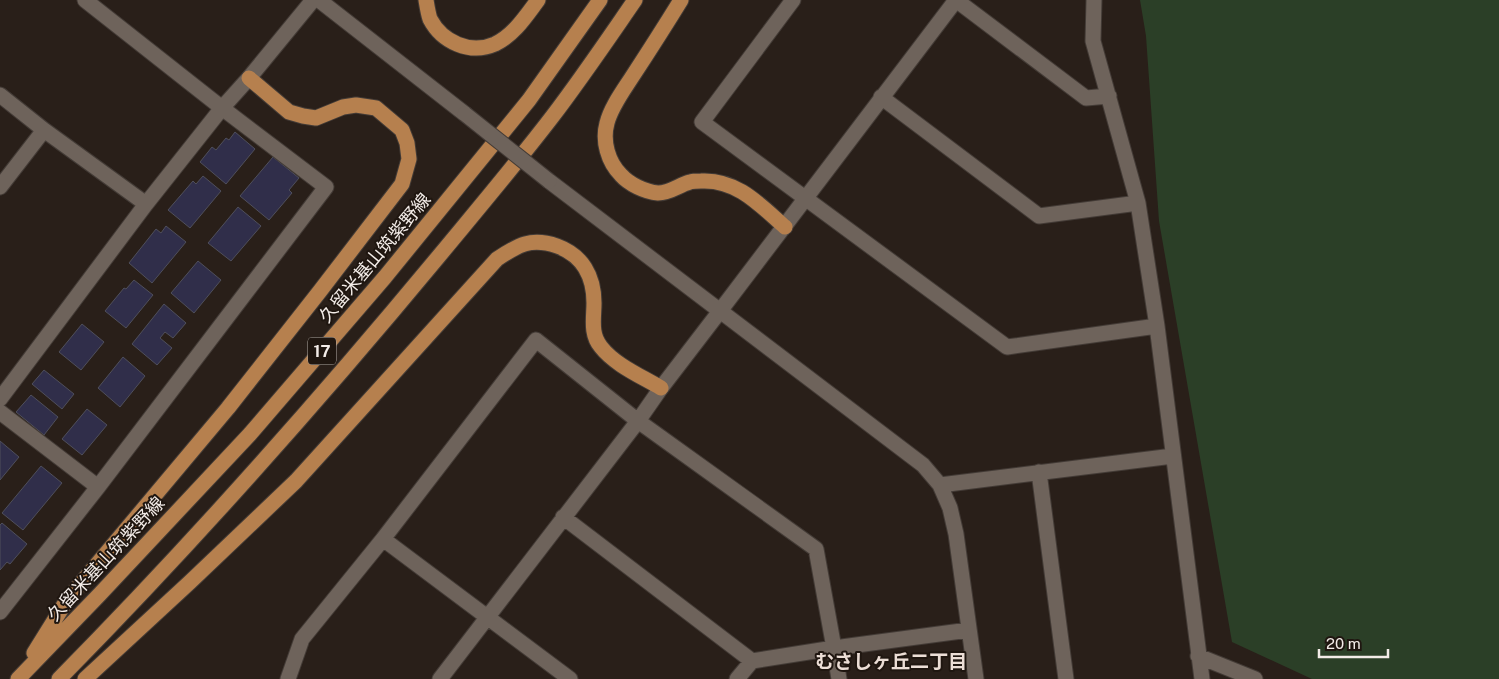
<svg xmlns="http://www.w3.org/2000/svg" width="1499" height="679" viewBox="0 0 1499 679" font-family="'Public Sans','Noto Sans JP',sans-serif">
<rect width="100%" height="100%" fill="#291f19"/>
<path fill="#2b3f27" d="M1140,0H1499V679H1312L1232,642L1159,221L1146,36Z"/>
<path fill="#302e4a" stroke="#4f4f5b" d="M235,132L255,149L226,184L200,162L212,147L216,150L226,138L229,140Z
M273,157L299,178L289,190L292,193L269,220L240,196Z
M203,176L221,191L190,228L168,210L193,181L196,184Z
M238,207L261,226L231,261L208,243Z
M166,226L186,242L152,283L129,263L156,229L161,233Z
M198,261L221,280L194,313L171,293Z
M134,280L153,295L126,328L105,311L124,288L126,289Z
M164,304L186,323L173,338L165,332L160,338L172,348L157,365L132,344Z
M82,324L104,342L81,370L59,352Z
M123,357L145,376L120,407L98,388Z
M44,370L74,394L62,409L32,384Z
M31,395L58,417L44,435L16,412Z
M87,409L107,425L82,455L62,439Z
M0,441L19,457L0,480Z
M41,466L62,483L23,530L2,513Z
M2,523L27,544L10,564L7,562L0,570V525Z"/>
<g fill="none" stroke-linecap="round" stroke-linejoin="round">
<g stroke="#433b36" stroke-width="17">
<path id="minor" d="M319,0L465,114
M793,0L702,122L1007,347L1157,326
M956,0L1086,98L1109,96
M1094,0L1093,41L1138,203L1157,326L1202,679
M0,95L44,130L146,204
M881,97L1039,216L1138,203
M549,181L923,465L940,485L950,508L956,534L976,679
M0,187L44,130
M0,399L146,204L222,108L249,78L313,0
M0,412L98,487
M1039,472L1066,679
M940,485L1173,456
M563,517L752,661
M383,539L570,679
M0,612L98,487L326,187L222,108L85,0
M1198,656L1255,679
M288,679L302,639L383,539L536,340L638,421L816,549L834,648L839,679
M440,679L638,421L661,388L720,311L956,0
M737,679L752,661L834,648L969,630"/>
</g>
<g stroke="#433b36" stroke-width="17">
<path id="major" d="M426,0C427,6 428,13 430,19C442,42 470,55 495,44C514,35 526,16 538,0
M681,0C665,26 649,51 632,77C623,91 611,107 607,123C602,141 608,162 621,175C629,184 645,192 658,193C670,193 679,185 690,182C693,181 698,181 701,181C737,179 760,205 785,227
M34,653L67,600L228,408L320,291L402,184L409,159L407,143L402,130L376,108L356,105L343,107L316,118L303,116L289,112L249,78
M18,679L100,594L250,434L385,277L529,100L600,0
M59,679C192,544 318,402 439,256C477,210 516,164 552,117C581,79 608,39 635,0
M85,679L190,582L296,481L497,259C518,245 531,237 557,246C582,255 594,276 594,303C594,318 590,334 601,347C615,365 641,376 661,388"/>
</g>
<use href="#minor" stroke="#6e635b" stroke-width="15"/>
<use href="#major" stroke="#b6804e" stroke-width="15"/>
<g stroke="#433b36" stroke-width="17" stroke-linecap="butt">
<path id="minor-bridge" d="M465,114L549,181"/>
</g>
<use href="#minor-bridge" stroke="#6e635b" stroke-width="15"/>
</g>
<g text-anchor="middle" stroke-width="4" stroke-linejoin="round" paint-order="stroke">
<rect fill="#1f1610" stroke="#b3aca7" stroke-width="1" x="308" y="337.5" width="28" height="27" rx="4"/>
<g font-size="16" font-weight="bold" fill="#f3ece8">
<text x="322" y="357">17</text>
</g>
<g font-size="18" fill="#f3ece8" stroke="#1f1610">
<text transform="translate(375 258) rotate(-50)" y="6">久留米基山筑紫野線</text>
<text transform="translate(106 559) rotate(-47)" y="6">久留米基山筑紫野線</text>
</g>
<g font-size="19" font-weight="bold" fill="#ecded6" stroke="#1f1610">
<text x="891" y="668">むさしヶ丘二丁目</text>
</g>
</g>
<path d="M1319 649v8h69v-8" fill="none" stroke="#f3ece8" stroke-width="2.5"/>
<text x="1326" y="649" font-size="15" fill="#f3ece8" stroke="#1f1610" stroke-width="4" paint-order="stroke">20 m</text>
</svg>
